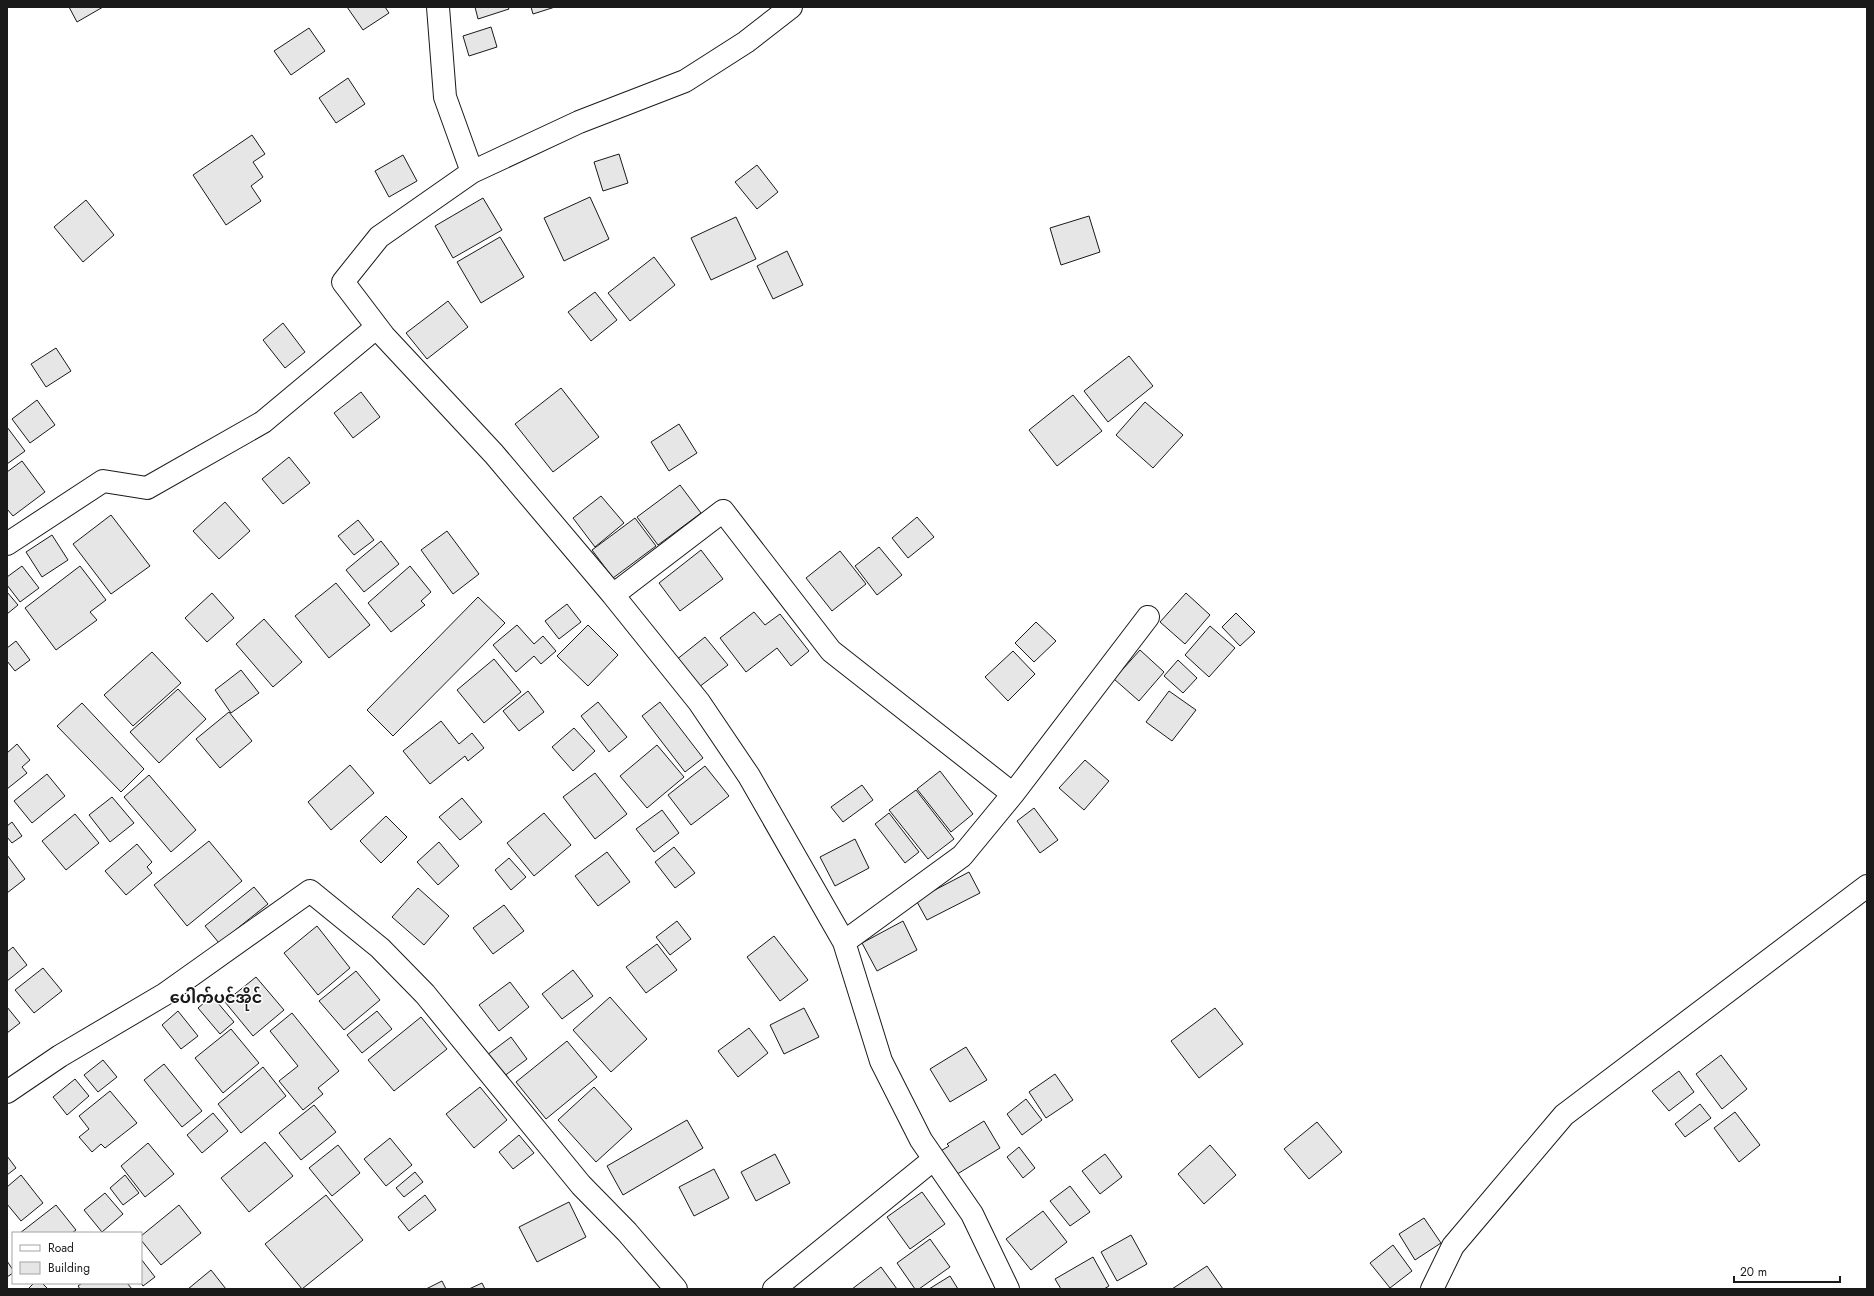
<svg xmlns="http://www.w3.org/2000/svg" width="1874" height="1296" viewBox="0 0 1874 1296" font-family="Jost,'Noto Sans Myanmar',sans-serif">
<rect width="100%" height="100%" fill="#fff"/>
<path fill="#e6e6e6" stroke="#1a1a1a" d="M69,7H103L77,22Z
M347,7H385L389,13L363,30Z
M475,7H508L509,9L478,19Z
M531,7H555L533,14Z
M491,27L497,47L469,56L463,36Z
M309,28L325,51L291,75L274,51Z
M348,78L365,104L336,123L319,98Z
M252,135L265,154L253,162L263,177L251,186L261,201L226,225L193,175Z
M619,154L628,183L603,191L594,162Z
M403,155L417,181L389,197L375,171Z
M757,165L778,192L757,209L735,182Z
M590,197L609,239L564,261L544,218Z
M483,198L502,230L453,258L435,226Z
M86,200L114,235L83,262L54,227Z
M1089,216L1100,252L1061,265L1050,228Z
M736,217L756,259L711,280L691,238Z
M500,237L524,277L481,303L457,262Z
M787,251L803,285L773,299L757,266Z
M654,257L675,285L630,321L608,293Z
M595,292L617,320L591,341L568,312Z
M448,301L468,327L427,359L406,333Z
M283,323L305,352L285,368L263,340Z
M56,348L71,371L46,387L31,364Z
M1129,356L1153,386L1108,422L1084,391Z
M561,388L599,437L553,472L515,424Z
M361,392L380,417L353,438L334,413Z
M1073,395L1102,431L1057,466L1029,430Z
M37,400L55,425L30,443L12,419Z
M1145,402L1183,435L1153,468L1116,435Z
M679,424L697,453L669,471L651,442Z
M7,427L25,451L7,464Z
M289,457L310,483L283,504L262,479Z
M22,461L45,492L13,516L7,509V472Z
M680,485L701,513L658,545L637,517Z
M601,496L624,523L595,547L573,518Z
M225,502L250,531L219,559L193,531Z
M111,515L150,566L111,594L73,544Z
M917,517L934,537L908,558L892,538Z
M635,518L656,546L613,578L592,550Z
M358,520L374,540L354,555L338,536Z
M447,531L479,574L453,594L421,550Z
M52,535L68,560L42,577L26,552Z
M381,541L399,564L364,592L346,570Z
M879,547L902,575L877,595L855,566Z
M701,550L723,579L680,611L659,583Z
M840,551L866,584L832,611L806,578Z
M22,566L39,588L20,602L7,585V577Z
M80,566L106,600L90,612L97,620L56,650L25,608Z
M410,566L431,592L421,601L425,605L391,632L368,603Z
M336,583L370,625L329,658L295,616Z
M7,592L18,605L7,614Z
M212,593L234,618L207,642L185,618Z
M1186,593L1210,615L1185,644L1160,622Z
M478,597L505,623L393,736L367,710Z
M567,604L581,622L559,639L545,621Z
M754,612L765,625L780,614L809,651L791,666L777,648L746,672L720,638Z
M1236,613L1255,632L1240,646L1222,627Z
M264,619L302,662L273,687L236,644Z
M1036,622L1056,641L1034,662L1015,643Z
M517,625L534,644L543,636L556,651L541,664L534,656L516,672L493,645Z
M588,625L618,655L588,686L557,656Z
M1210,626L1235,648L1209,677L1185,655Z
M705,637L728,665L699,687L676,660Z
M16,641L30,660L15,671L7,661V648Z
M1140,650L1164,672L1139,701L1114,679Z
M1013,651L1035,674L1008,701L985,677Z
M152,652L181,683L133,726L104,695Z
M494,659L521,692L484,723L457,690Z
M1178,660L1197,678L1183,693L1164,676Z
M241,670L259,693L231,713L215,690Z
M178,689L206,719L159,763L130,732Z
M528,691L544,712L519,731L503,711Z
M1169,691L1196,710L1172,741L1146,722Z
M598,702L627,737L609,752L581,716Z
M660,702L703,758L685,772L642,716Z
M82,703L144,769L121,792L57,726Z
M229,712L252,741L220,768L196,739Z
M441,721L459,744L472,733L484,748L468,761L465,756L430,784L403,751Z
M574,728L595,751L573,771L552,747Z
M17,744L30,760L22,767L27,773L7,789V753Z
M657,745L684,777L647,808L620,776Z
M1085,760L1109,781L1084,810L1059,788Z
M350,765L374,793L331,830L308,802Z
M705,766L729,796L691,825L668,795Z
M940,771L973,814L951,832L917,789Z
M595,773L627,814L595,839L563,797Z
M47,774L65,796L32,823L14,801Z
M149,775L196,830L171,852L124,797Z
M862,785L873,800L843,822L831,807Z
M916,790L954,839L928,859L889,810Z
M112,797L134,823L110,842L89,815Z
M462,798L482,822L460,840L439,817Z
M1034,808L1058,840L1040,853L1017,821Z
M662,810L679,833L654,852L636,829Z
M544,813L571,845L534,876L507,843Z
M889,813L919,852L905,863L875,824Z
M75,814L99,843L66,870L42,841Z
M386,816L407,837L381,863L360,841Z
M12,822L22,836L12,843L7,837V826Z
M855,839L869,868L835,886L820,857Z
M209,841L242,881L187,926L154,885Z
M439,842L459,866L438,885L417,862Z
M137,844L152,862L147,867L152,873L126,895L105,871Z
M674,847L695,873L675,888L655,862Z
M607,852L630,882L598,906L575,876Z
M7,855L25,879L7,893Z
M509,858L526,877L511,890L495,870Z
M969,872L980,893L927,920L916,900Z
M254,887L268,904L219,943L205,926Z
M418,888L449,916L424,945L392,917Z
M504,905L524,931L493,954L473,928Z
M677,921L691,939L670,955L656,937Z
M903,921L917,950L877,971L862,943Z
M317,926L350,968L318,995L284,953Z
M774,936L808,980L780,1001L747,957Z
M657,944L677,970L646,993L626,967Z
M13,947L27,965L7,981V952Z
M43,968L62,991L34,1013L15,990Z
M573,970L593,996L562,1019L542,994Z
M356,971L380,1000L344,1030L319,1001Z
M256,977L284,1010L253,1036L225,1002Z
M510,982L529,1007L499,1031L479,1005Z
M212,996L234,1022L220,1034L198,1008Z
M610,997L647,1039L611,1072L573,1030Z
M7,1007L20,1023L7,1033Z
M804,1008L819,1037L784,1054L770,1025Z
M1215,1008L1243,1044L1199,1078L1171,1041Z
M178,1011L198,1036L181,1049L162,1025Z
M377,1011L392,1029L362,1053L347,1035Z
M292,1013L339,1071L318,1088L323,1094L303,1110L279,1081L298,1066L270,1031Z
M421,1017L447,1049L394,1091L368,1060Z
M749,1028L768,1053L738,1077L718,1051Z
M231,1029L259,1063L223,1093L195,1058Z
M511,1037L527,1059L503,1077L487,1055Z
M567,1041L597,1077L546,1119L516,1082Z
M966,1047L987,1080L950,1102L930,1069Z
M1721,1055L1747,1089L1722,1109L1696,1074Z
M103,1060L117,1077L98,1092L84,1075Z
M164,1064L202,1111L182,1127L144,1080Z
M263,1067L286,1096L241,1133L218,1104Z
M1679,1071L1694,1092L1669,1111L1652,1091Z
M1055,1074L1073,1100L1046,1118L1029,1092Z
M75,1079L89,1096L67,1115L53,1097Z
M480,1087L507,1120L474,1148L446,1114Z
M594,1087L632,1129L596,1162L558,1120Z
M110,1091L137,1123L105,1148L101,1144L92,1152L79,1137L89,1129L79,1116Z
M1026,1099L1042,1120L1022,1135L1007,1114Z
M1700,1104L1711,1118L1685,1137L1675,1124Z
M314,1105L336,1132L301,1160L279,1133Z
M1735,1112L1760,1145L1739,1162L1714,1128Z
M213,1113L228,1131L202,1153L187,1135Z
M687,1120L703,1148L623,1195L607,1166Z
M984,1121L1000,1148L954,1176L939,1152L949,1146L947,1144Z
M1317,1122L1342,1152L1309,1179L1284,1149Z
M519,1135L534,1153L513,1169L499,1152Z
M390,1138L412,1165L386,1186L364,1159Z
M265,1142L293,1176L249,1212L221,1178Z
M148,1143L174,1174L145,1197L121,1166Z
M338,1145L360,1173L332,1196L309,1168Z
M1210,1145L1236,1175L1204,1204L1178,1174Z
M1019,1147L1035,1168L1023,1178L1007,1157Z
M775,1154L790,1183L756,1201L741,1172Z
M1105,1154L1122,1177L1100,1194L1082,1171Z
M7,1156L16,1168L7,1175Z
M714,1169L729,1198L694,1216L679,1187Z
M415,1172L423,1182L404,1197L396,1188Z
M21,1175L43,1203L21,1221L7,1204V1187Z
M125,1175L139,1193L123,1205L110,1188Z
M1070,1186L1090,1212L1070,1226L1050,1201Z
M922,1192L945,1224L910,1249L887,1217Z
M105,1193L123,1214L102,1232L84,1210Z
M326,1195L363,1240L302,1289L265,1244Z
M425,1195L436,1210L409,1231L398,1217Z
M569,1202L586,1237L537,1262L519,1227Z
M56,1205L76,1230L72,1233H20Z
M179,1205L201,1233L161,1265L141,1240V1236Z
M1043,1211L1067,1242L1031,1270L1006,1239Z
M1424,1218L1441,1243L1415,1260L1399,1234Z
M1131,1235L1147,1264L1117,1281L1101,1252Z
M930,1239L950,1267L919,1289H915L897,1263Z
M1393,1245L1412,1271L1390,1288L1370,1263Z
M1093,1257L1109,1286L1104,1289H1061L1055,1279Z
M141,1259L155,1277L143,1286L141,1283Z
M7,1261L13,1270V1273L7,1277Z
M1207,1266L1223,1289H1172Z
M881,1267L897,1289H852Z
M211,1270L226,1289H188Z
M950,1276L958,1289H929Z
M442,1281L446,1289H426Z
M34,1283H42L48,1289H30L29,1288Z
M82,1283H127L132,1289H80L78,1286Z
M482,1283L485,1289H469Z"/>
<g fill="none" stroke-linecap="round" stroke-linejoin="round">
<g stroke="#1a1a1a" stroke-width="24">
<path id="minor" d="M438,7L445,97L472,172
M791,7L746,42L685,81L579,122L472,172L379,237L343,282L384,336L494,454L613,595L699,702L749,776L844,942L881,1061L921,1140L972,1214L1008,1289
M7,544L103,481L147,488L263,422L377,327
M613,595L723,511L831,651L1013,794
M844,942L962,856L1013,794L1148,617
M7,1092L60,1056L165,994L310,891L380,948L425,994L581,1185L627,1232L676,1289
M774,1289L934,1159
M1432,1289L1453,1246L1564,1115L1867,886"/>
</g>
<use href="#minor" stroke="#fff" stroke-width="22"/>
</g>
<g text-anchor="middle" stroke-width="3" stroke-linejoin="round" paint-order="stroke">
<g font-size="16" font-weight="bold" fill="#1a1a1a" stroke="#fff">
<text x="216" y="1003">ပေါက်ပင်အိုင်</text>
</g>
</g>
<rect width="1874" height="1296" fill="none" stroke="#1a1a1a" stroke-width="16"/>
<rect x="12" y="1232" width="130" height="52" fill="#ffffff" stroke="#a3a3a3"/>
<rect x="20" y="1245" width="20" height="6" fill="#ffffff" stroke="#a3a3a3"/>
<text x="48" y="1252" font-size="12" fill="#1a1a1a">Road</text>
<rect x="20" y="1262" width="20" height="12" fill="#e6e6e6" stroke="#a3a3a3"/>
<text x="48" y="1272" font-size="12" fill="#1a1a1a">Building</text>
<path d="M1734 1276v6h106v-6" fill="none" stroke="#1a1a1a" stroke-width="2"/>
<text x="1740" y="1276" font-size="12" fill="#1a1a1a" stroke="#ffffff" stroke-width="3" paint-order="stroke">20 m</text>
</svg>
